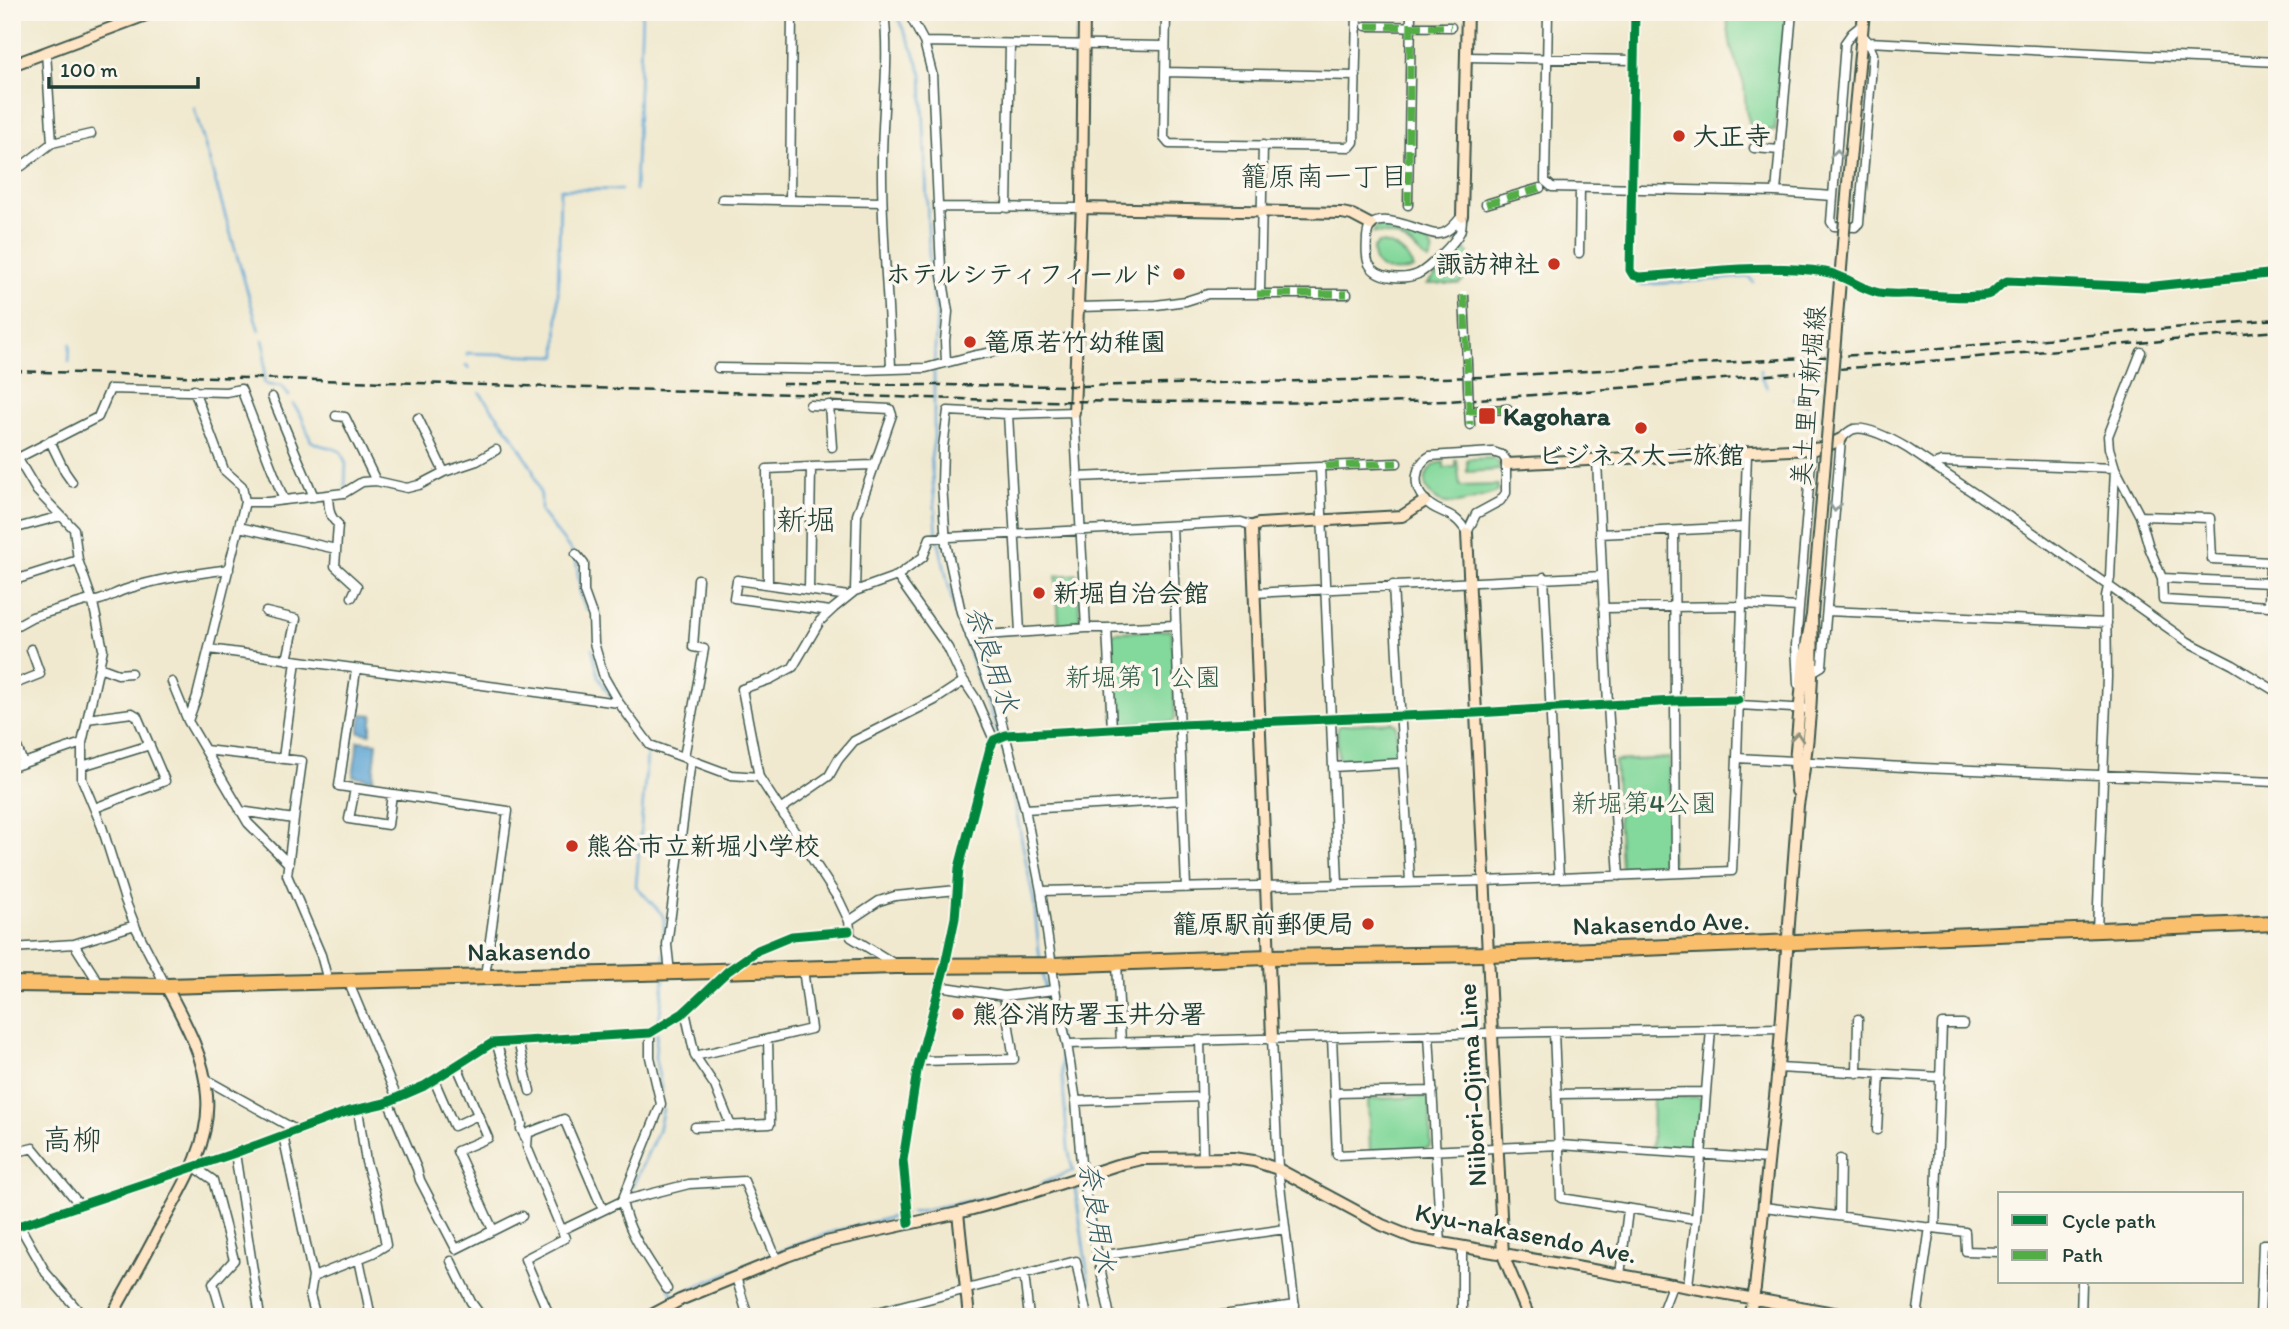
<svg xmlns="http://www.w3.org/2000/svg" width="2289" height="1329" viewBox="0 0 2289 1329" font-family="Itim,'Klee One',sans-serif">
<rect width="100%" height="100%" fill="#fbf7ec"/>
<filter id="ink" filterUnits="userSpaceOnUse"><feTurbulence type="fractalNoise" baseFrequency=".0143" numOctaves="2"/><feDisplacementMap in="SourceGraphic" scale="14" xChannelSelector="R" yChannelSelector="G"/><feConvolveMatrix kernelMatrix="1 2 1 2 8 2 1 2 1" color-interpolation-filters="sRGB"/></filter>
<filter id="wash" filterUnits="userSpaceOnUse"><feTurbulence type="fractalNoise" baseFrequency=".00686" numOctaves="4" result="noise"/><feDisplacementMap in="SourceGraphic" scale="28" xChannelSelector="R" yChannelSelector="G"/><feGaussianBlur stdDeviation="1.57" result="paint"/><feColorMatrix in="noise" values="0 0 0 0 0 0 0 0 0 0 0 0 0 0 0 0 0 1.4 0 .05"/><feComposite in="paint" operator="in"/></filter>
<g filter="url(#wash)">
<rect width="100%" height="100%" fill="#f0e9cf"/>
<path fill="#83d89b" stroke="#518a68" stroke-width="2" d="M1726,12L1786,13L1775,131L1751,128L1746,111L1744,84L1731,48Z
M1380,226C1394,226 1448,239 1428,261C1408,242 1402,234 1373,233L1376,228Z
M1379,243C1394,243 1410,256 1413,269C1395,274 1372,273 1373,249Z
M1466,250L1471,256V273L1459,284H1427L1461,251Z
M1493,458L1499,463V470L1467,472V461L1469,459Z
M1455,460H1457L1460,486L1498,485V490L1495,493C1472,499 1439,516 1426,487C1424,474 1430,464 1444,462V468L1455,467Z
M1077,574L1080,622L1077,626H1059L1056,576Z
M1169,630L1172,634L1175,719L1172,722L1118,724L1114,721L1110,636L1113,632Z
M1392,722L1396,725L1398,756L1394,761L1342,764L1338,760L1337,728L1340,725Z
M1670,758L1671,866L1668,870L1625,871L1621,868L1615,761Z
M1427,1097L1430,1101L1431,1145L1428,1148L1370,1151L1368,1099Z
M1653,1097H1699L1701,1100L1697,1148L1693,1151L1652,1148Z"/>
<path fill="#5fa6d5" stroke="#3f7284" stroke-width="2" d="M362,714L373,715L370,734L359,732Z
M358,741L377,743L373,779L353,776Z"/>
<g fill="none" stroke-linecap="round" stroke-linejoin="round">
<path stroke="#5fa6d5" stroke-width="2.5" d="M895,12L914,52L922,74L930,279L937,315L934,363
M194,108L259,331
M635,190L642,12
M1637,282L1640,285L1749,277L1753,282
M263,340L265,348L264,383L268,385L282,386L289,396
M467,355V353L557,356L560,189L621,190
M69,362L70,344
M466,365L469,368
M934,369V438L931,458L937,535L954,609L1005,755L1034,902L1040,961
M1760,370L1761,377L1767,387
M480,393L512,435L532,468L541,496V512L573,553
M1794,399L1808,406
M293,404L302,417L311,441C321,447 330,446 341,452L346,464L345,485
M576,559L581,598L587,610
M592,648L599,678L612,699
M615,705L646,749L647,755L636,886L662,914L664,919V936
M664,968V953
M1042,971L1045,988
M1046,995L1060,1044L1068,1148L1073,1171
M659,1023L664,978
M657,1033L655,1057L662,1092
M1074,1181L1094,1317
M1041,1184L1073,1170
M629,1194L658,1131L663,1109
M911,1212L1012,1193
M636,1230L653,1261
M778,1252L835,1231L905,1214
M669,1288L674,1296L771,1255"/>
</g>
</g>
<g filter="url(#ink)">
<g fill="none" stroke-linecap="round" stroke-linejoin="round">
<g stroke="#3e574b" stroke-width="11">
<path id="street" d="M114,12L119,25
M884,12C890,61 882,112 882,161C881,231 889,300 891,369
M908,12L924,42L932,73L941,269L948,312L945,341L946,362
M1166,12L1164,138L1169,144L1350,147L1354,142L1357,12
M1548,12L1545,181L1552,187L1776,192L1833,196
M1635,12L1630,270L1633,275L1639,277C1700,273 1764,263 1825,272C1845,275 1860,289 1879,293C1889,295 1901,294 1911,294C1935,295 1962,299 1986,295C1995,294 1998,284 2007,281L2146,287L2277,273
M1863,24L1852,33L1845,43L1831,222L1834,226L1855,227L1859,223L1873,54L1868,42
M1366,26L1451,27
M1861,33L1868,42L2277,62
M924,42L1165,46
M46,52L52,143
M1467,57L1634,60
M2275,62L2277,44
M1165,72L1356,76
M1754,148L1780,150
M12,167L22,166L52,143L91,134
M1776,192L1792,12
M722,199L882,202
M790,200L792,12
M1486,204L1540,188
M1408,205L1411,12
M939,207L1081,208
M1007,208L1010,44
M1462,216C1462,222 1462,227 1460,232C1455,243 1428,269 1418,274C1404,280 1377,279 1369,264C1365,256 1367,245 1367,237C1369,203 1420,233 1437,234C1448,234 1455,224 1462,216Z
M1579,253L1580,188
M1257,294H1347
M1078,307L1156,305L1186,301L1208,294H1257L1260,291L1263,145
M718,368L861,370L926,368L972,356L1077,336
M194,390L224,470L242,486L245,502L197,696L188,721L248,823L289,864
M272,397L314,497
M810,405L890,409L892,415L857,515L855,591
M829,405L832,447
M1469,408L1470,425
M1469,411L1508,409
M1008,414L1020,632
M336,416L345,417L376,481
M418,418L444,472
M50,441L65,472L72,482
M12,449L37,491L74,529L78,560L93,603L103,649L82,743V779L102,827L125,900L136,928L166,986
M1493,452L1502,455L1506,460V493L1500,501L1476,514L1467,533C1453,508 1436,515 1424,499C1412,486 1415,464 1430,456Z
M1747,453L1737,758L1922,768L2277,782
M18,458L98,417L110,389L226,392L241,389L284,500
M1597,460L1608,705L1619,876
M1933,465L1942,462L2115,468L2140,516L2149,547L2162,578L2163,600L2269,606L2270,562L2212,559L2210,518L2140,516
M1325,466L1397,463
M1077,477L1320,467L1338,883
M328,495C329,507 328,516 338,524L335,566L357,586L352,597
M245,502H268L344,493L362,482L376,481L407,488L419,485L444,472L477,461L496,450
M1172,526L1186,888
M20,527L61,516
M239,527L336,549
M1674,531L1676,873
M1600,534L1743,527
M576,554L584,564V592L593,617L594,643L604,677L619,703
M897,576L948,648L962,678L976,699L994,740
M1544,577L1559,878
M21,578L78,560
M2162,578L2270,583L2277,588
M768,583L767,469L811,467
M1393,585L1410,882
M809,590L811,467L874,465
M1254,593L1602,576
M1603,608L1737,606L1743,604L1799,607
M830,611L734,598L737,580L848,596
M1827,611L2107,623
M266,612L296,619L287,660
M12,628L32,617L86,601C99,604 114,593 127,589C160,578 195,574 229,569
M1086,628L1074,412L1008,414L948,411L943,447L942,484L946,544L961,612L996,701L1025,809L1041,891L1057,1001L1067,1044L1076,1101L1082,1176L1110,1317
M970,636L1086,628H1107
M209,649L619,703L650,745L731,775L759,777
M99,667L118,674L131,673
M356,670L339,786L508,811L485,976
M1809,672H1812L1822,666L1841,439C1845,435 1848,431 1854,429C1868,426 1895,441 1907,448L2032,532L2188,642L2233,665L2277,692
M172,682L188,721
M1798,684L1796,645L1812,449
M12,685L40,674L31,649
M1739,705L1810,709
M87,719L132,713L137,716L165,781L95,808
M1112,729L1107,628L1176,625
M12,734L23,763
M205,750L302,761L294,819
M684,757L704,649L693,647L698,579
M283,758L296,661
M82,766L150,745
M12,767L82,743
M1333,767L1402,763
M355,789L349,819L388,825L392,794
M1025,809L1182,800
M780,810L829,776L838,760L854,741L935,700L964,681
M240,811L294,819L287,875L321,955L328,981
M1041,891L1485,881L1732,871L1737,758
M849,921L879,901L895,896L957,890
M2097,931L2107,677L2106,596L2110,578L2115,468L2109,448L2108,436L2141,352
M74,944L135,925
M12,948L74,944L100,985
M893,963L851,937L849,921L839,900L759,777L742,689L771,679L793,667L820,621L834,608L855,591L897,576L923,557L930,538L1241,522L1253,526
M1117,963L1121,1043
M670,973L667,945L691,760
M348,981L397,1098
M939,986L1004,996L1055,990
M685,1011L695,1056L811,1029L803,969
M1554,1032L1561,1198L1696,1219L1688,1285
M650,1033V1057L661,1104L622,1201C628,1234 649,1260 667,1289
M1429,1034L1441,1245
M1332,1037L1337,1155L1560,1145L1769,1159
M1272,1038L1278,1169L1296,1317
M1200,1040L1203,1158
M518,1041L530,1091
M496,1042L522,1124L521,1129L526,1139
M1067,1044L1491,1033L1781,1028
M695,1056L715,1086L731,1126
M920,1061L1014,1059L1004,996
M457,1066L488,1138L457,1151L493,1230
M1778,1068L1941,1077
M1857,1073L1858,1019
M205,1079L296,1130
M434,1080L454,1126L478,1115
M1335,1093L1433,1091
M1558,1094L1706,1092
M388,1101L417,1169L420,1180L456,1249L522,1216
M1076,1101L1202,1097
M695,1127L770,1124L768,1039
M1877,1130L1880,1074
M283,1135L313,1277L373,1253L386,1245L377,1199L366,1162L358,1109
M235,1153L260,1317
M12,1157L21,1151L33,1148L80,1205
M193,1166L213,1180L234,1260L213,1283L223,1317
M1764,1207L1965,1232L1966,1251L2000,1252
M1839,1216L1840,1159
M1696,1219L1711,1029
M909,1223L903,1160L917,1071L945,965L955,918L959,868L990,748L994,740L1006,735L1180,725L1476,713L1674,701L1738,700
M19,1225L46,1273L84,1317
M12,1228L235,1153L346,1112L385,1103L424,1086L492,1043L650,1033L683,1013L728,971L758,950L792,936L849,931
M1935,1228L1942,1024H1963
M562,1230L622,1201L689,1184L744,1181L777,1260
M1462,1248V1317
M1098,1256L1285,1229
M359,1259L371,1317
M451,1261L471,1302L482,1317
M1024,1274L1029,1317
M1620,1275L1628,1210
M313,1277L310,1295L316,1317
M736,1277L748,1317
M550,1317L525,1259L565,1238L527,1147L528,1133L564,1119L603,1210
M858,1317L1076,1261L1087,1317
M1208,1317L1295,1305
M1660,1317L1673,1283
M1917,1317L1930,1227
M2081,1317L2082,1282
M2260,1317L2263,1244H2277"/>
</g>
<g stroke="#3e574b" stroke-width="14">
<path id="secondary" d="M12,65L154,12
M1849,171L1864,12
M1081,208L1342,213L1352,215L1371,225
M1462,216L1467,12
M1074,412L1082,201L1084,12
M1507,464L1812,449L1823,448L1841,439
M1467,533L1503,1255L1529,1317
M1797,791L1795,762L1804,658L1812,615L1820,523
M1272,1038L1252,530L1253,526L1259,524L1402,516L1425,501
M958,1213L969,1317
M111,1317C127,1288 143,1260 158,1231C181,1190 211,1145 207,1096C205,1057 184,1020 166,986
M648,1317L680,1300L787,1256L826,1242L958,1213L1031,1193L1117,1165L1142,1159L1233,1158L1254,1161L1278,1169L1382,1225L1414,1238L1856,1317
M1749,1317L1755,1288L1778,1068L1798,805C1810,742 1814,679 1812,615"/>
</g>
<g stroke="#3e574b" stroke-width="18">
<path id="highway" d="M12,984L166,986L896,966L1052,965L1268,957L1488,954L2277,923"/>
</g>
<use href="#street" stroke="#fff" stroke-width="8"/>
<use href="#secondary" stroke="#fde5c5" stroke-width="10"/>
<use href="#highway" stroke="#f9bf6d" stroke-width="14"/>
<path stroke="#1f3d34" stroke-width="2.5" stroke-dasharray="10 5" stroke-linecap="butt" d="M12,371L1029,401L1374,403L1448,401L1562,393L2277,331
M782,384L1080,386L1484,377L1871,354L2277,319"/>
<g stroke="#3e574b" stroke-width="11" stroke-linecap="butt">
<path id="street-bridge" d="M1464,295L1469,408"/>
</g>
<g stroke="#3e574b" stroke-width="14" stroke-linecap="butt">
<path id="secondary-bridge" d="M1820,523L1849,171"/>
</g>
<use href="#street-bridge" stroke="#fff" stroke-width="8"/>
<use href="#secondary-bridge" stroke="#fde5c5" stroke-width="10"/>
<path stroke="#52ad45" stroke-width="7" stroke-dasharray="14 7" stroke-linecap="butt" d="M1366,26L1451,27
M1486,204L1540,188
M1408,205L1411,12
M1257,294H1347
M1464,295L1470,425
M1469,411L1508,409
M1325,466L1397,463"/>
<g stroke="#fbf7ec" stroke-width="13">
<path id="cycleway" d="M1635,12L1630,270L1633,275L1639,277C1700,273 1764,263 1825,272C1845,275 1860,289 1879,293C1889,295 1901,294 1911,294C1935,295 1962,299 1986,295C1995,294 1998,284 2007,281L2146,287L2277,273
M909,1223L903,1160L917,1071L945,965L955,918L959,868L990,748L994,740L1006,735L1180,725L1476,713L1674,701L1738,700
M12,1228L235,1153L346,1112L385,1103L424,1086L492,1043L650,1033L683,1013L728,971L758,950L792,936L849,931"/>
</g>
<use href="#cycleway" stroke="#00873e" stroke-width="9"/>
</g>
<defs><path id="oneway-chevron" d="M-2-3.5L2.5 0L-2 3.5" fill="none" stroke-width="1.6" stroke-linecap="round" stroke-linejoin="round" transform="scale(1.75)"/></defs>
<g stroke="#8f9e9a">
<use href="#oneway-chevron" transform="translate(1837 154) rotate(-85)"/>
<use href="#oneway-chevron" transform="translate(1835 507) rotate(95)"/>
</g>
<use stroke="#8e917c" href="#oneway-chevron" transform="translate(1797 737) rotate(-85)"/>
</g>
<g fill="#c8321e" stroke="#fbf7ec" stroke-width="2.5">
<circle cx="1679" cy="136" r="7"/>
<circle cx="1554" cy="264" r="7"/>
<circle cx="1179" cy="274" r="7"/>
<circle cx="970" cy="342" r="7"/>
<rect x="1478" y="407" width="18" height="18" rx="3.5"/>
<circle cx="1641" cy="428" r="7"/>
<circle cx="1039" cy="593" r="7"/>
<circle cx="572" cy="846" r="7"/>
<circle cx="1368" cy="924" r="7"/>
<circle cx="958" cy="1014" r="7"/>
</g>
<g text-anchor="middle" stroke-width="7" stroke-linejoin="round" paint-order="stroke">
<g font-size="26" font-weight="bold" fill="#1f3d34" stroke="#fbf7ec" text-anchor="start">
<text x="1693" y="145">大正寺</text>
<text x="1540" y="273" text-anchor="end">諏訪神社</text>
<text x="1165" y="283" text-anchor="end">ホテルシティフィールド</text>
<text x="984" y="351">篭原若竹幼稚園</text>
<text x="1503" y="425">Kagohara</text>
<text x="1641" y="464" text-anchor="middle">ビジネス大一旅館</text>
<text x="1053" y="602">新堀自治会館</text>
<text x="586" y="855">熊谷市立新堀小学校</text>
<text x="1354" y="933" text-anchor="end">籠原駅前郵便局</text>
<text x="972" y="1023">熊谷消防署玉井分署</text>
</g>
<g font-size="26" fill="#1f3d34" stroke="#fbf7ec">
<text transform="translate(1808 396) rotate(-85)" y="9">美土里町新堀線</text>
<text transform="translate(1661 923) rotate(-2)" y="9">Nakasendo Ave.</text>
<text transform="translate(529 951) rotate(-1)" y="9">Nakasendo</text>
<text transform="translate(1472 1085) rotate(-93)" y="9">Niibori-Ojima Line</text>
<text transform="translate(1526 1233) rotate(11)" y="9">Kyu-nakasendo Ave.</text>
</g>
<g font-size="26" fill="#335c49" stroke="#fbf7ec">
<text x="1143" y="686">新堀第１公園</text>
<text x="1644" y="812">新堀第4公園</text>
</g>
<g font-size="28" fill="#1f3d34" stroke="#fbf7ec">
<text x="1324" y="186">籠原南一丁目</text>
</g>
<g font-size="28" font-style="italic" fill="#325c64" stroke="#fbf7ec">
<text transform="translate(993 659) rotate(71)" y="10">奈良用水</text>
<text transform="translate(1098 1217) rotate(81)" y="10">奈良用水</text>
</g>
<g font-size="30" fill="#1f3d34" stroke="#fbf7ec">
<text x="806" y="530">新堀</text>
<text x="72" y="1150">高柳</text>
</g>
</g>
<rect width="2289" height="1329" fill="none" stroke="#fbf7ec" stroke-width="42"/>
<rect x="1998" y="1192" width="245" height="91" fill="#fbf7ec" stroke="#a3ada2" stroke-width="2"/>
<rect x="2012" y="1215" width="35" height="10" fill="#00873e" stroke="#a3ada2" stroke-width="2"/>
<text x="2062" y="1228" font-size="21" fill="#1f3d34">Cycle path</text>
<rect x="2012" y="1250" width="35" height="10" fill="#52ad45" stroke="#a3ada2" stroke-width="2"/>
<text x="2062" y="1262" font-size="21" fill="#1f3d34">Path</text>
<path d="M49 77v10h149v-10" fill="none" stroke="#1f3d34" stroke-width="3.5"/>
<text x="60" y="77" font-size="21" fill="#1f3d34" stroke="#fbf7ec" stroke-width="5" paint-order="stroke">100 m</text>
</svg>
